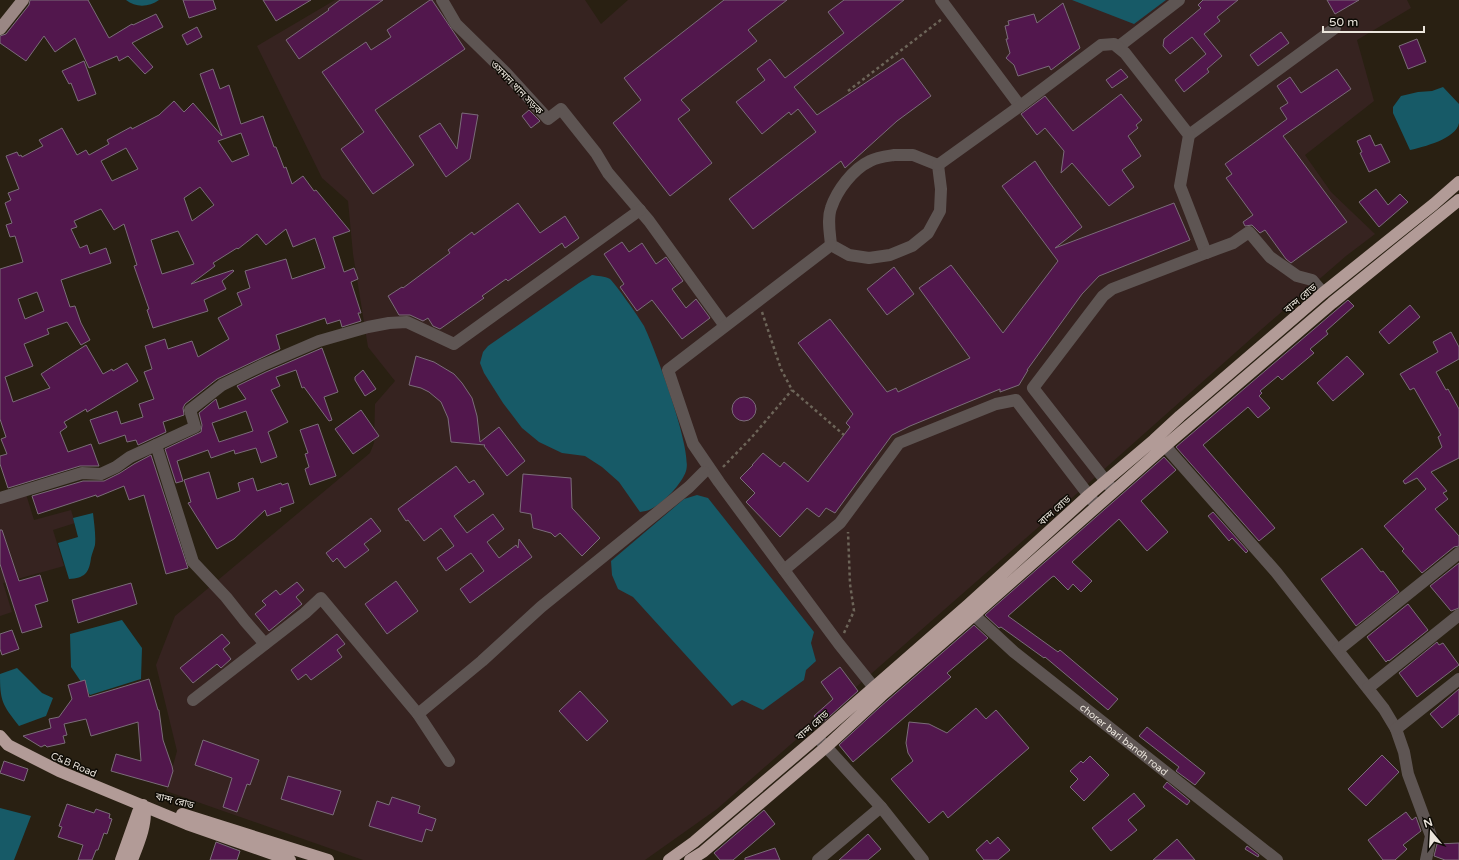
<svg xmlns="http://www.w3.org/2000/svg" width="1459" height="860" viewBox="0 0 1459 860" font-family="'Varela Round','Noto Sans Bengali',sans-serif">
<rect width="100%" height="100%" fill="#292012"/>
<path fill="#362320" d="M335,0H585L601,24L628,0H1407L1411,8L1357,40L1374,101L1305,155L1331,192L1375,234L1346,256L1263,328L1074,496L717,809L645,860H363L166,791L177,751L156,665L175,616L370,453L374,443L375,404L395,381L368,347L353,254L348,201L322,178L257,46Z
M26,494L34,520L71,510L75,523L53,530L64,566L3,583L12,612L0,616V569L13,564L4,537L0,538V502Z"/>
<path fill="#175a67" d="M126,0H159C149,7 136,8 126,0Z
M1072,0H1166L1134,24Z
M1443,87L1459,104C1459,110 1459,117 1459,123C1456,139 1423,147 1410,150L1393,113V107L1401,96L1418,92L1432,91Z
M592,275C597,276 605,276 610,279C614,282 641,320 644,326C655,349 693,450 686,471C682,484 663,503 651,509C648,511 643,511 640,512L619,482L602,467L585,456L562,453L539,442L522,428L503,403L484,373L480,363L483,352L488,346L579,283Z
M697,495L708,498L814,632L811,643L816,661L806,670L804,680L763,710L742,700L732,706L633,597L618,589L612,575L611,561L684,499Z
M93,513C94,523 96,535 95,545C94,549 92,553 91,558C89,573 85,578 69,579L58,543L78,537L73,518Z
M122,620L142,648L141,679L90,695L71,667L70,634Z
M17,668L42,693L53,698L46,716L19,726C2,704 0,701 0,674Z
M0,808L31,816L14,860H0Z"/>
<path fill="#52174d" stroke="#7b6c79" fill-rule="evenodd" d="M30,0H88L109,38L132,24L133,25L156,14L163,27L132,43L153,67L145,74L128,56L119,61L117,56L89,68L75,38L55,52L44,36L26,61L0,43V36L6,34L29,5Z
M183,0H213L216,9L189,18Z
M263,0H311L276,21Z
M340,0H383L299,59L286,40L329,10L328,9Z
M430,0H432L465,49L375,110L414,165L373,194L341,149L364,132L322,72L366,42L371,50L391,37L387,30Z
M724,0H787L748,30L757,41L681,100L690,110L678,119L712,163L670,196L613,123L641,100L624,78Z
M844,0H904L794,87L817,115L903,58L931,96L897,121L845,168L841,161L753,229L729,199L816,132L798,109L791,115L789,112L762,134L736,102L765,80L757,69L770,59L785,78L844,33L828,12Z
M1203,0H1238L1217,17L1220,21L1204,34L1222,56L1207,69L1209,72L1184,92L1175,80L1206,54L1192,37L1170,54L1163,46L1164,39L1201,8L1198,5Z
M1327,0H1359L1335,14Z
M1063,3L1080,48L1051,70L1049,66L1018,76L1014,65L1006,58L1010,53L1006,39H1008L1005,26L1009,25L1008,21L1034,14L1037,23Z
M197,27L202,37L187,45L182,35Z
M1281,32L1289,43L1258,66L1250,55Z
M1417,39L1426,62L1408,69L1399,46Z
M84,61L96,94L78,101L71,83L69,84L62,71Z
M213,69L220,89L229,85L241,124L263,116L274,147H276L284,168L286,167L292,184L303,176L314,191L316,190L350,231L333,237L344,272L354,268L358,279L351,282L361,313H358L361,321L342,327L340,320L327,324L325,318L276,335L280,349L217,379L185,404L183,408L184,415L163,422L166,432L138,445L136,440L127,442L125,435L99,444L90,420L117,411L121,424L143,417L139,404L154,399L144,372L152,369L145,346L165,339L168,349L192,341L198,357L229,339L218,318L242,305L237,293L250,288L245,271L286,259L292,279L325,268L315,238L293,247L286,229L266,245L257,234L238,249L237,248L213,263L215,266L191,284L233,270L234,271L222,281L226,289L204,300L208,311L153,328L147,310L149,309L134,266L137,265L124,224L114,230L101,209L74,221L77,227L71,229L80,248L87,245L90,254L106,248L111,263L61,280L70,307L75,306L81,323L90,340L81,345L67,322L47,329L49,334L24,344L33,366L5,377L13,402L50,388L41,374L86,345L103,374L112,369L113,371L127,363L138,381L87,412L86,409L64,422L67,427L60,432L68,452L91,444L99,466H80L8,488L0,464V456L7,454L1,439L6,437L0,419V269L23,262L15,236L10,237L6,225L12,223L5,203L11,200L8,193L19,189L6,156L17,152L19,156L21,155L22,157L43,146L39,140L62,128L77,155L86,150L89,155L109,144L107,140L131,127L132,129L159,115L174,101L184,112L193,103L222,136L200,74ZM241,133L249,155L232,162L218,141ZM126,148L138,169L112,181L101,161ZM200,187L214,205L192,221L184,198ZM178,231L194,264L162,274L151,240ZM37,292L44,311L25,319L18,299Z
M1121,69L1128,77L1112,88L1106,80Z
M1337,69L1351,89L1283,136L1347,222L1291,263L1286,259L1265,230L1260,233L1252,225L1245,226L1243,222L1253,215L1226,178L1232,174L1225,164L1287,119L1280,108L1288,103L1277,86L1290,77L1301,93Z
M1121,94L1142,120L1136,125L1138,128L1128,136L1141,156L1122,170L1134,187L1109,206L1072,163L1061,173L1064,151L1045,128L1037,135L1021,114L1045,96L1073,131Z
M529,110L540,121L531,128L522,116Z
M462,113L478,115L470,159L446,177L419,136L440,123L457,149Z
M1370,135L1375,146L1381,144L1390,162L1369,172L1360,153L1362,152L1357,141Z
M1035,161L1047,179L1082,227L1055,248L1174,203L1190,240L1099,276L1082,294L1027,370H1028L1019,385L1000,392V389L910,426L892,435L835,513L826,508L819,517L807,508L780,537L746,502L755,493L740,478L753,465H752L763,453L780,467L784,462L808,482L850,427L846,423L853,414L798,343L830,319L887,392L896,388L898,392L970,358L919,288L951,265L1003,333L1058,261L1002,186Z
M1376,189L1388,205L1400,194L1408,202L1379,227L1359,202Z
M518,203L540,233L565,216L579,238L565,248L562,243L508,281L506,279L482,296L484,298L440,329L433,326L428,318L423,321L410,315H399L388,296L402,287L403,288L450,253L448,250L472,232L474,235Z
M622,242L629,252L642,243L656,264L666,257L683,281L672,289L686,308L696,299L710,318L682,339L652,300L637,311L620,287L624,284L604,254Z
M894,267L914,294L887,315L867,289Z
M1348,300L1354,306L1326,331L1328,334L1310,349L1314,353L1282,380L1278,376L1260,391L1262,393L1259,396L1270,408L1258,418L1248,407L1203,445L1275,528L1259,541L1176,447Z
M1410,305L1420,317L1389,344L1379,332Z
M1451,332L1459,347V359L1436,372L1446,390L1448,389L1459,409V458L1431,472L1447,491L1443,493L1448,499L1435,509L1459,536V546L1454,547L1422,573L1402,551L1404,549L1384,526L1426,489L1417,478L1405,484L1403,481L1442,447L1438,437L1441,435L1414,388L1410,390L1400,374L1438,352L1433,342Z
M322,348L338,392L324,397L332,420L329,421L304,387L302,388L296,370L276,377L280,386L271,390L288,422L268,432L277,457L261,463L256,448L235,454L234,450L211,458L208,450L177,461L183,481L176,483L165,449L201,432L202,425L199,413L216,399L219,409L246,399L237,386L266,372ZM246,411L253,431L219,442L212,423Z
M416,356L434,362L454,374L462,383L472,398L477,416L480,442L499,427L525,461L507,476L484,446L485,445L451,442L448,418L441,402L429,392L421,388L409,385Z
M1347,356L1364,374L1333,401L1317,383Z
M363,370L376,389L365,396L355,380V377Z
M732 409a12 12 0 1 1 24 0a12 12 0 1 1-24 0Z
M361,410L379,436L353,454L335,429Z
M318,424L336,476L310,485L305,469L309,467L305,454L308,453L300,430Z
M151,455L188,568L166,574L144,495L129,500L124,486L97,497L96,495L38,514L32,496L83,481H104L120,473L134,464Z
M1164,457L1176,470L1141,501L1168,532L1147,551L1119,519L1072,562L1092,581L1081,592L1073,584L1068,590L1054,576L1052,577L1008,616L1058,652L1060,650L1118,699L1108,710L1045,657L1044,658L1001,627L999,628L985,615Z
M456,466L469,483L474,480L484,494L454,516L467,533L493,514L504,529L487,542L499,558L516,545L518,548L519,539L532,557L470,603L460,589L484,571L471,553L446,571L437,558L454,546L441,528L424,541L408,520L406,521L398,509Z
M209,472L217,499L240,491L238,483L253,478L257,491L281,483L282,485L288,483L294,503L280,508L281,511L267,516L265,510L234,539L217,549L188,503L191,502L184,480Z
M523,474L571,478L572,508L600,538L582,556L560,533L555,537L551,533L533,528L531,514L520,512Z
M1213,512L1248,551L1246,553L1232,538L1229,541L1208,516Z
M371,518L381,531L364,544L369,550L345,568L337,558L333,562L326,553Z
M0,530H2L19,581L40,575L48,601L35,605L42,627L22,633L0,564Z
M1362,548L1381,572L1383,571L1399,592L1356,626L1321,579Z
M1459,563V608L1451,611L1430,586Z
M396,581L418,611L387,634L365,604Z
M297,582L304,590L296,597L302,604L269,631L255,614L266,605L262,601L276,590L280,595Z
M131,583L137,604L78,623L72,600Z
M1408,604L1428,630L1389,661L1388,660L1386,662L1367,637Z
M974,625L988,638L947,673L951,677L853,762L839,745L880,707Z
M12,630L19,649L2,655L0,649V634Z
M222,634L230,643L223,649L231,659L221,668L217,664L193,683L180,668Z
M337,634L345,644L337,650L342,657L311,680L306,674L298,680L291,670Z
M1437,642L1439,645L1443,643L1459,665L1417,697L1399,673Z
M840,667L858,691L821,724L814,716L833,699L821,682Z
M149,679L158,710H159L163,740L172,766L173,771L168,787L111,771L116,754L141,761L138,722L91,736L86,719L64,724L67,735L63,736L65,743L47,747L45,745L41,747L23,736L51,728L49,719L59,717L72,699L68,685L85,680L89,697Z
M1459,689V714L1442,728L1430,714Z
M580,691L608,721L587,741L559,711Z
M976,708L986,719L996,710L1029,748L948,818L943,811L929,823L891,779L913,761L908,753L906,743L909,722L929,724L947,733Z
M1147,727L1205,773L1195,785L1176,771L1179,767L1139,736Z
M203,740L259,760L250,785L247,784L237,812L223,807L232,778L195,765Z
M1382,755L1399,772L1366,806L1348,789Z
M1090,756L1109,775L1084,801L1070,787L1078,779L1070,771L1081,761L1083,763Z
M4,761L28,769L24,781L0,773Z
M288,776L341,791L333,815L281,799Z
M1167,782L1190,801L1187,805L1163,787Z
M1134,793L1145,806L1128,820L1137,830L1111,851L1092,828Z
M392,797L420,806L418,813L436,819L432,831L426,829L422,842L369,826L377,801L389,805Z
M67,804L94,813L96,809L110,814L109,818L112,819L107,834L104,833L98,850H96L92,860H78L83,845L58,837L62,827L59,826Z
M764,810L775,824L733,860H720L714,853Z
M1406,812L1412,820L1416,817L1421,831L1403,845L1407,849L1395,860H1383L1368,840Z
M868,834L881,849L868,860H839Z
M998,837L1010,850L998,860H984L976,850L987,840L990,844Z
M1177,839L1195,860H1153Z
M216,842L240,851L237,860H210Z
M1459,843V860H1445L1434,856L1437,844Z
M1247,846L1259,855L1258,857L1245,849Z
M775,848L780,860H745V858Z"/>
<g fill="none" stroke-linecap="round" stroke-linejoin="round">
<path stroke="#6d6559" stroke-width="2.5" stroke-dasharray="3 3" stroke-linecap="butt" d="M848,91L942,19
M762,312L781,369L792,390L844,435
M723,467L752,437L792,390
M844,633L854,611L850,584L848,532"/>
<g stroke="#5e5553" stroke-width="12">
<path d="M442,0L456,24L506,73L548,119L561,109L596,153L608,173L649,221L725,326"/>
<path d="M941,0L1020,106"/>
<path d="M1118,47L1179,0"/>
<path d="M1189,135L1335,28"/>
<path d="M894,155H913L938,165L941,189L940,211L928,233L912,246L890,255L869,258L849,255L831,245C830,233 827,219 831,208C837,190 853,169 870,161C877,157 887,156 894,155Z"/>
<path d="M938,165L1020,106L1101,45L1114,44L1125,53L1189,135L1180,186L1206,253L1112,289L1103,296L1033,388L1112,489"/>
<path d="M831,245L668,370L693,444L719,482L784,570L839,644L880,695"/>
<path d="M1206,253L1233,243L1249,232L1270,257L1297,276L1312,280L1323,293"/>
<path d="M156,445L193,562L226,597L245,621L265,644"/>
<path d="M1165,446L1276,572L1384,709L1396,729L1404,752L1408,774L1431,836L1426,860"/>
<path d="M0,498L82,473L101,474L116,467L130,457L195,427L190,410L222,385L263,365L319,341L368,327L389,323L407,322L454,344L640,210"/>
<path d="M784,570L840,523L899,443L996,404L1016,400L1097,506"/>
<path id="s1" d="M974,615L1014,652L1277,860"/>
<path d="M1338,650L1459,553"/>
<path d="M1368,688L1459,615"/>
<path d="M193,700L305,613L321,598L418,714L449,761"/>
<path d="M418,714L482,661L541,607L689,487L704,472"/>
<path d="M1396,729L1459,679"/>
<path d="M881,807L923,860"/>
<path d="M818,860L881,807L819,739"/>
</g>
<path stroke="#9a8784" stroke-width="12" d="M0,29L23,0"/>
<path stroke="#b29b97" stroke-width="12" d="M0,736L8,745L59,771L187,824L290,860
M182,814L328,860
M121,860L138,812L143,805
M132,860C137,847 148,822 144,808
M669,860L694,842L817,737L968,605L1089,495L1154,440L1180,416L1323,293L1434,204L1459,182
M690,860L703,852L826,747L881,696L974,615L1165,446L1332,303L1459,200"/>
</g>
<g text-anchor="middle" stroke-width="3" stroke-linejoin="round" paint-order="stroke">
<g font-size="10" fill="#ebe5dc" stroke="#0e0b05">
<text transform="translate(517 87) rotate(46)" y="4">ওসমান খান সড়ক</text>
<text transform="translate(1300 298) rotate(-40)" y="4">বান্দ রোড</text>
<text transform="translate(1054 510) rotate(-42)" y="4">বান্দ রোড</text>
<text transform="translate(812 725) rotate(-41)" y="4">বান্দ রোড</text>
<text dy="4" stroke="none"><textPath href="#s1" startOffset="195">chorer bari bandh road</textPath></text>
<text transform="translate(74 764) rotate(23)" y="4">C&amp;B Road</text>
<text transform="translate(175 800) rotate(14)" y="4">বান্দ রোড</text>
</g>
</g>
<g transform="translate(1431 832) rotate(342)" stroke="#0e0b05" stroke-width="3" paint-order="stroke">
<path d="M0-3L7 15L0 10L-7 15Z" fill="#ebe5dc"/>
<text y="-6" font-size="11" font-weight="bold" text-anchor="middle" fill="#ebe5dc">N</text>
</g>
<path d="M1323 26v6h101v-6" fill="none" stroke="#ebe5dc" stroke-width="2"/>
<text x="1329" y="26" font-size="12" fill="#ebe5dc" stroke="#0e0b05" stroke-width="3" paint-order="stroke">50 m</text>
</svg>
